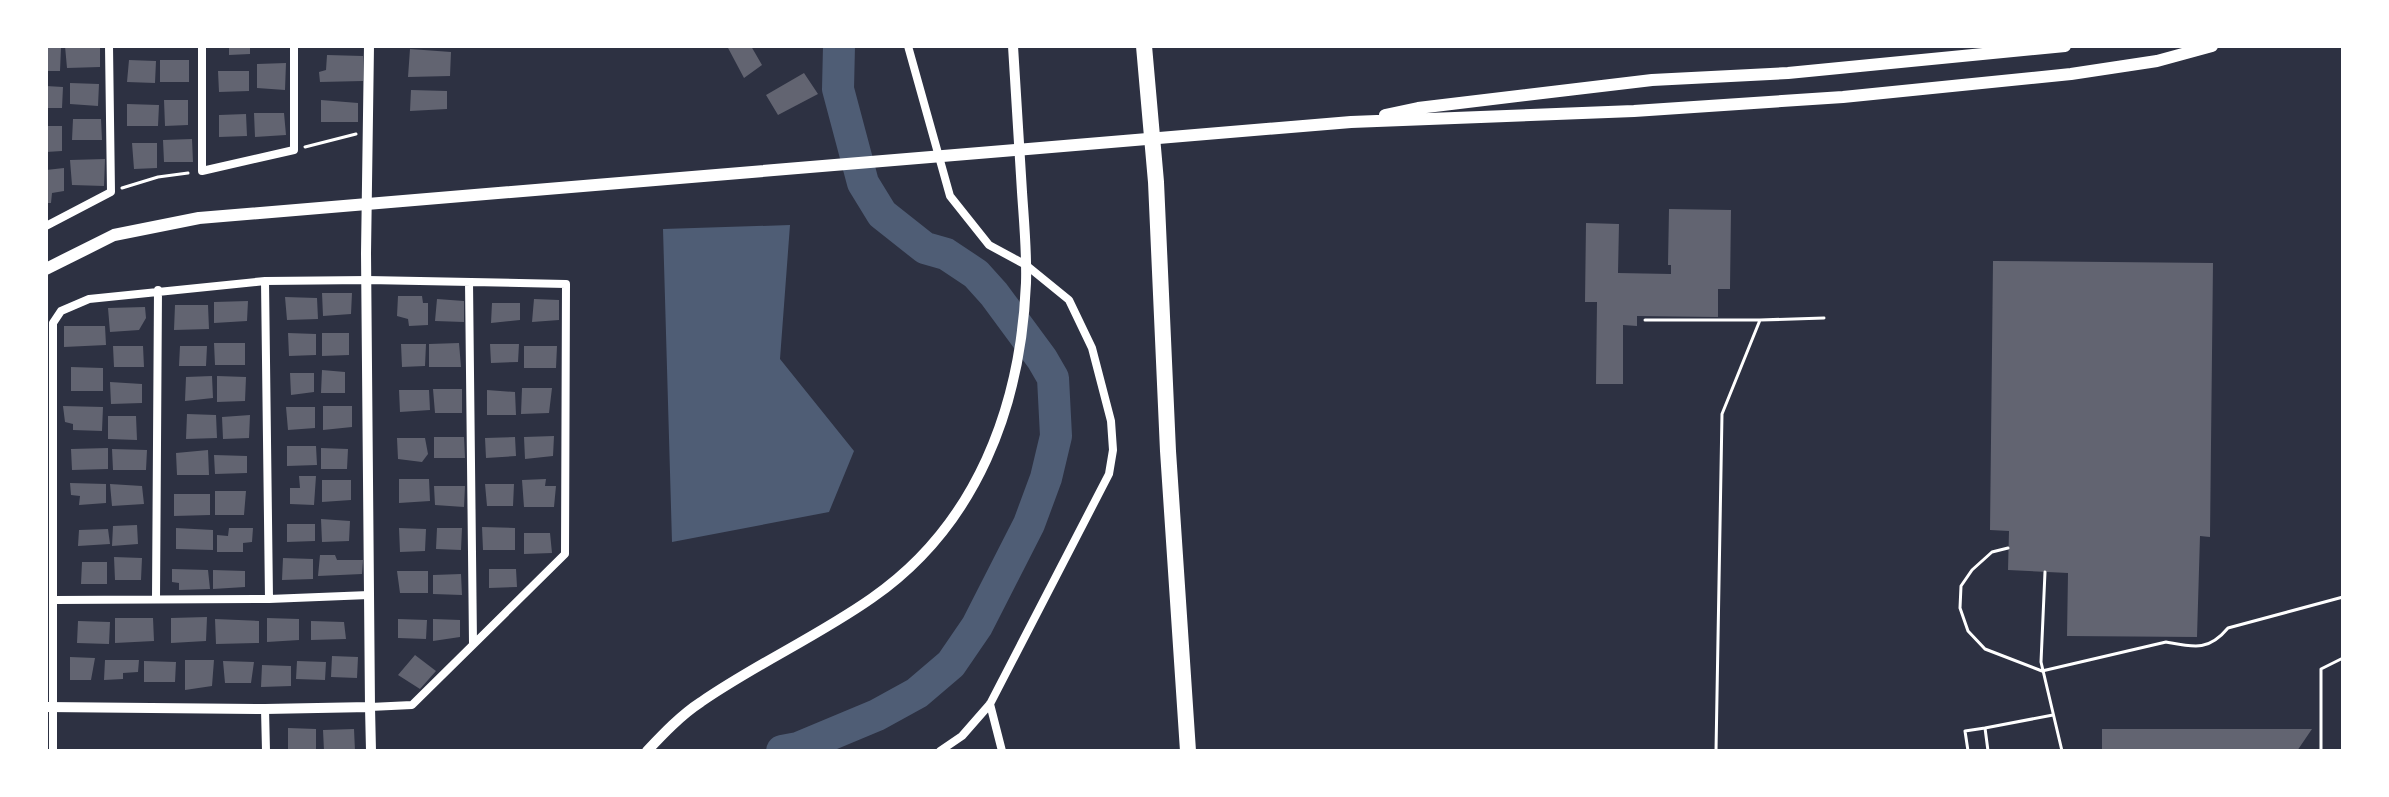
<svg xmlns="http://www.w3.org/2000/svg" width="2389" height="797" viewBox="0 0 2389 797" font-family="'PT Sans Narrow',sans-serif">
<rect width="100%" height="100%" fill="#2d3142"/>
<path fill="#4f5d75" d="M790,225L780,359L854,451L829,512L672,542L663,229Z"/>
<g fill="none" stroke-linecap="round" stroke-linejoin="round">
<path stroke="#4f5d75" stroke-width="32" d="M782,751L798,748L877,715L917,693L951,664L977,626L1029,524L1046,478L1056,436L1053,378L1042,359L994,294L976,274L946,254L925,248L882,214L863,183L838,89L839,46"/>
</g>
<path fill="#626471" d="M65,46H100V67L67,68Z
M229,46H250V54L229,55Z
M727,46H751L762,65L744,78Z
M46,47L61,48L60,71H46Z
M410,49L451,52L450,76L408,77Z
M327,55L363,56V81L320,82L319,72L326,70Z
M129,60L156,61L155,83L127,82Z
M160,60H189V82H160Z
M286,63L285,90L257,88V64Z
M218,71H249V91L219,92Z
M804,73L818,94L778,115L766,95Z
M70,83L99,84L98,106L70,104Z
M46,86L63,87L62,108H46Z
M411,90L447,91V109L410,111Z
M164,100H188V125L165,126Z
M321,100L358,103V122H321Z
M127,104L159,105L158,126H127Z
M254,113H284L286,135L255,137Z
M246,114L247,136L219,137V115Z
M73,119H101L102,140H72Z
M46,126H62V151L46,152Z
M192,139L193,162H164L163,140Z
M132,143H157V168L134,169Z
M105,159L104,186L72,185L70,160Z
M64,168V191L52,193L51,203H46V170Z
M1669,209L1731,210L1730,289H1718V317L1637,316V326L1623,325V384H1596L1597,302H1585L1586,223L1619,224L1618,273L1671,274V265H1668Z
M1993,261L2213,263L2210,537L2200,536L2197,637L2067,636L2068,573L2008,570L2009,531L1990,530Z
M322,293H352L351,314L323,316Z
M398,296H422L423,303H428V325L409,326L408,319L397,316Z
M285,297L317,298L318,319L287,320Z
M437,299L464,301V322L435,321Z
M534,299L559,300V320L532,322Z
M248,301L247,321L214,323V302Z
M492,303H520V320L491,323Z
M175,305H208L209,329L174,330Z
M145,307L146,318L139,330L110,332L108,308Z
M64,326H105L106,345L64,347Z
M288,333L316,334V355L289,356Z
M322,333H349V355L322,356Z
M214,343H245V365H215Z
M459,343L461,367H429V344Z
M401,344H426L425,366L402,367Z
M490,344H519L518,362L491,363Z
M113,346H143L144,367H114Z
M180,346H207L206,366H179Z
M524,346H557L556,368H524Z
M71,367L103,368V391H71Z
M322,370L345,372V393H321Z
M290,373H314V392L291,395Z
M212,376L213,398L185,401L186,377Z
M217,376L246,377L245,401L217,402Z
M110,382L142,384V403L111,404Z
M522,388H552L549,413L521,414Z
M433,389H462V413H435Z
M399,390H429L430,410L400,412Z
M487,390L515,392L516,415H487Z
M63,406L103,407L102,431L73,430V424L65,422Z
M323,406H352V427L323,430Z
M286,407H315V428L288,430Z
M187,414L216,415L217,438L186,439Z
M250,415L249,438L223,439L222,417Z
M108,416H136L137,440L108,439Z
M554,436L553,456L525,459L524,437Z
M434,437H464L465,458H434Z
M515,437L516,456L486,458L485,438Z
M397,438H425L428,454L422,462L398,459Z
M287,446H316L317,465L287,466Z
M108,448V469L72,470L71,449Z
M321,448L348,449L347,469H321Z
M112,449L147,450L146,470H113Z
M208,450L209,475H177L176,453Z
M214,455L247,456V473L215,474Z
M299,476H316L314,505L290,504V488H300Z
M399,479H429L430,501L399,503Z
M546,479L545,486H556L554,507H524L522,480Z
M322,480H351V500L322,502Z
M70,483L106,484V503L79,505L80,496L71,495Z
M110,484L142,486L144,504L112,506Z
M485,484H514L513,506H487Z
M434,486H465L464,507L435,505Z
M215,491H246L244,515H215Z
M174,494H210V515L174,516Z
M321,519L350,521L349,541L322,542Z
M287,524H315V541L287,542Z
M137,525L138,544L112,546L113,526Z
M482,527L515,528V550H483Z
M176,528L213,530V550L176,549Z
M229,528H253L252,542L243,543V552H217V535L228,536Z
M399,528L426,529L425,551L400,552Z
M437,528H462L461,550L436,549Z
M108,529L110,544L78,546L79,530Z
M524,533H550L552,553L524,554Z
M320,555H335L337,560H363L362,574L318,576Z
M114,557L142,558L141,580H115Z
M283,558L313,559V579L282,580Z
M82,562H107V584H81Z
M172,569L208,570L210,589L179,590V583L172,582Z
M489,569H516L517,587L489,588Z
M213,570L245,571V587L213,589Z
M397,571H428V593H400Z
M461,574L462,595L433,594V575Z
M207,617L206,641L171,643V618Z
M115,618H153L154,641L115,643Z
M267,618L299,619V640L267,642Z
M215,619L259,621V643L216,644Z
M398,619L427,620L426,639L398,638Z
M433,619L460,620V637L433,641Z
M78,621L110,622L109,644L77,643Z
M311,621L344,622L346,639L311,640Z
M415,655L436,671L420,689L398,675Z
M332,656L358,657L357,678L331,677Z
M70,657L95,658L91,680H70Z
M105,660H139L138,672L123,673V679L104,680Z
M185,660H214L212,686L185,690Z
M144,661L176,662L175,682H144Z
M223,661L254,662L251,683H225Z
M297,661L326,662L325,680L296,679Z
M262,665L291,666V686L261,687Z
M288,728L316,729V750H288Z
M354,729L355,751H324L323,730Z
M2102,729H2312L2297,751H2102Z"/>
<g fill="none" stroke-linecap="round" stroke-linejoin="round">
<path stroke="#fff" stroke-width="3" d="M305,147L356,134
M122,188L158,177L188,173
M1645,320H1760
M2008,548L1992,552L1972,570L1961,586L1960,608L1968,631L1985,649L2042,671L2166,642C2193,647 2208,652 2228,628L2343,597
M2045,572L2041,662L2062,751
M1985,728L2053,715
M1716,751L1722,414L1760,320L1824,318
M1968,751L1965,731L1985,728L1988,751
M2321,751V669L2343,658"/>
<path stroke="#fff" stroke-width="8" d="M202,46V171L294,150V46
M908,46L950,196L989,245L1026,265L1069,300L1092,348L1111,421L1113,450L1109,474L990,704L962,736L940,751
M46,226L111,192L109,46
M265,281L269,599
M469,282L473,643
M156,599L158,290
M55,600L269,599L369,595
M990,704L1002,751
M265,709L266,751
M53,751V323L61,311L89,299L265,281L368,280L566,284L565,554L412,705L370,707"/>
<path stroke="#fff" stroke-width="10" d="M369,46L366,253L370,707
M46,707L265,709L370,707L371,751
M647,751C663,734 681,715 701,702C756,664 818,636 872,598C977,525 1021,406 1026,283C1027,252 1024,222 1022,192C1019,143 1016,95 1013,46"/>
<path stroke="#fff" stroke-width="12" d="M1385,115L1418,108L1652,80L1788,73L2065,46
M46,269L114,235L199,218L1351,122L1634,111L1843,97L2071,74L2157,61L2212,46"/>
<path stroke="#fff" stroke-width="16" d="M1144,46L1156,182L1168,451L1188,751"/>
</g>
<rect width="2389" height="797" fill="none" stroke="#ffffff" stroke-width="96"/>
</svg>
